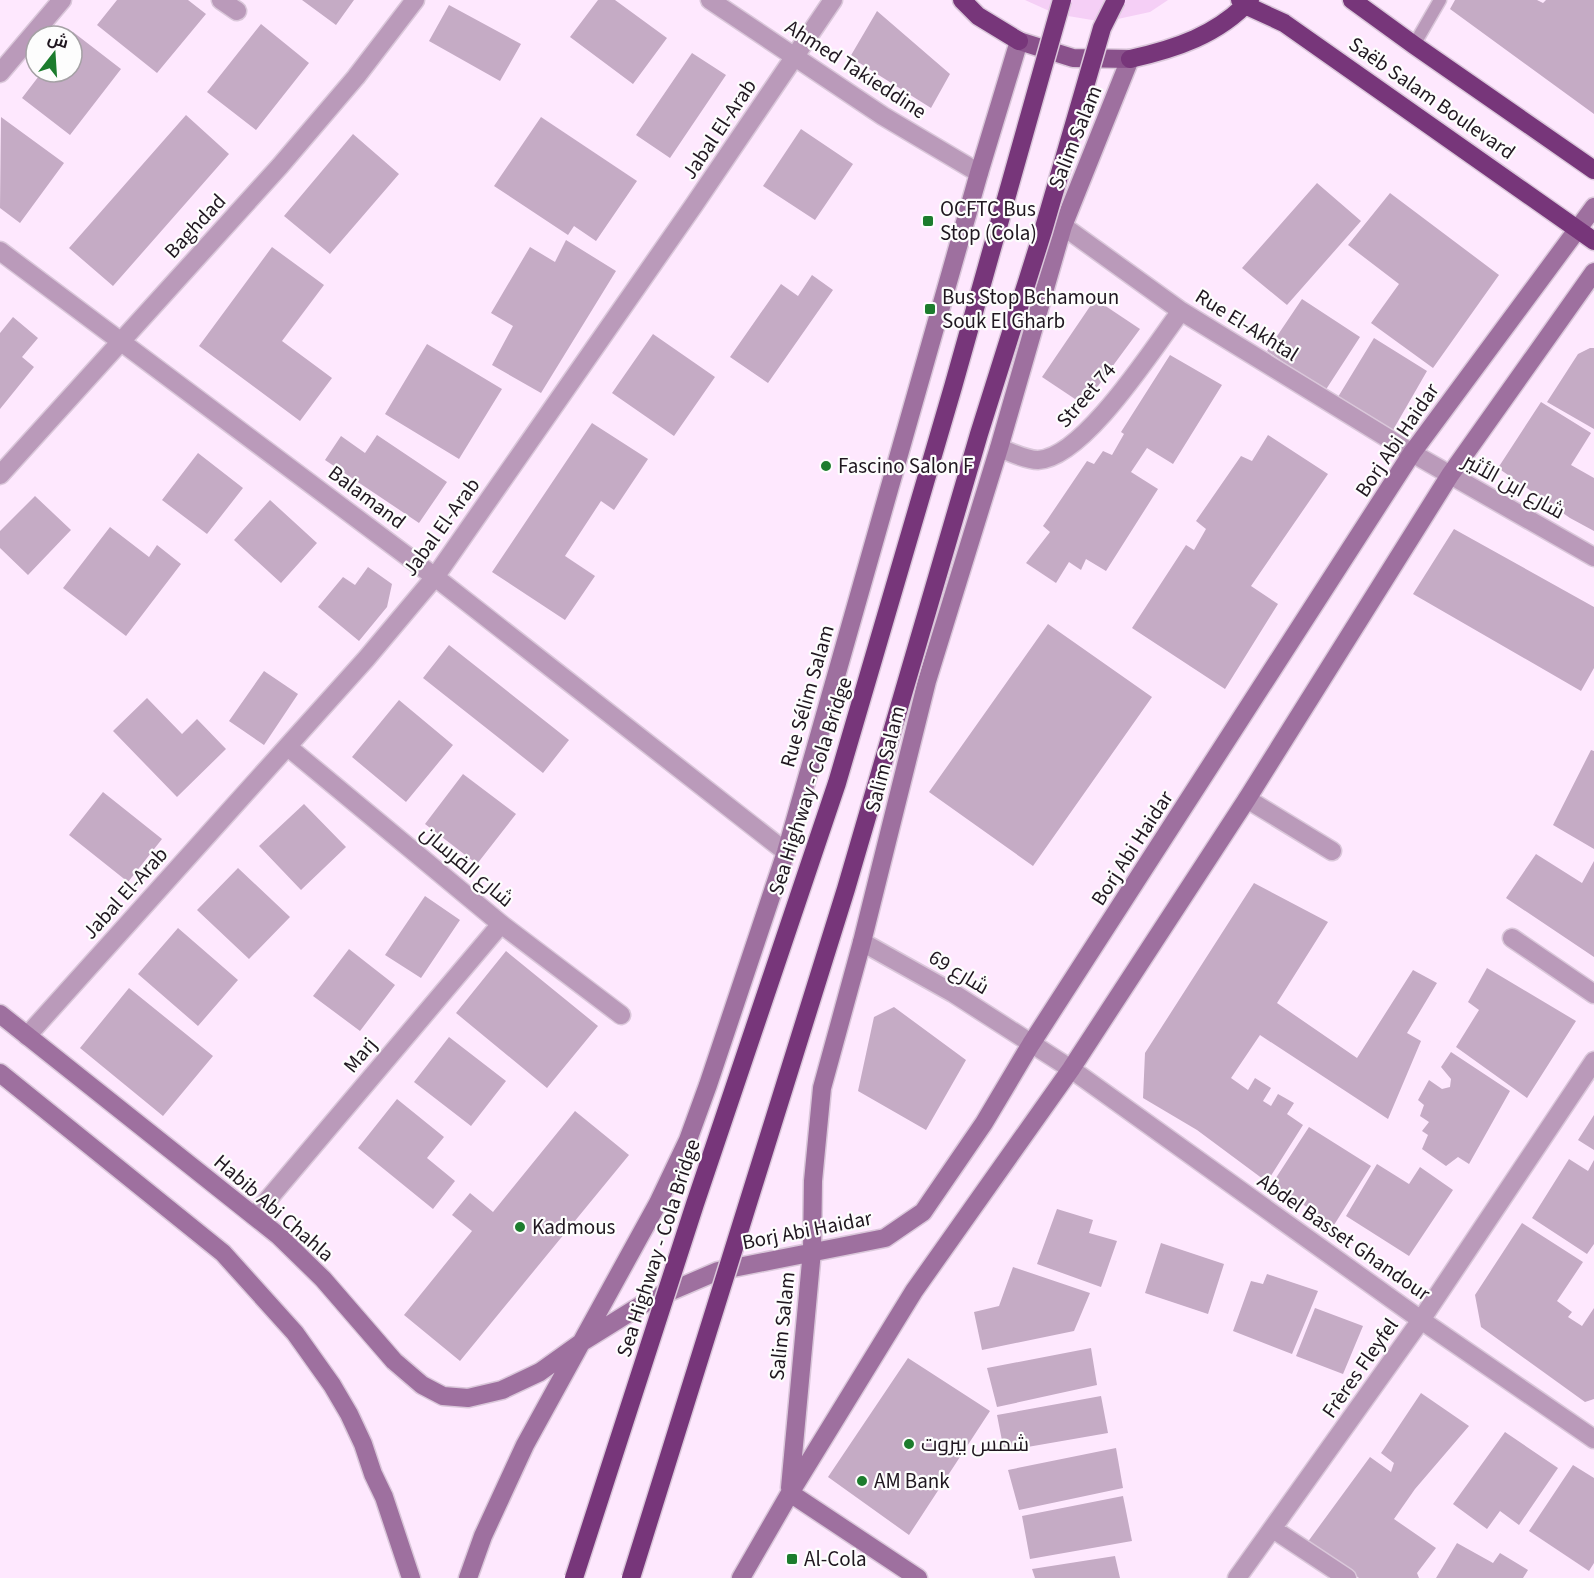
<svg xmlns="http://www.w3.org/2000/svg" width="1594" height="1578" viewBox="0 0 1594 1578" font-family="'Source Sans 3',Cairo,sans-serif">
<rect width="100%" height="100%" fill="#fee8fe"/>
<path fill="#f5cff6" d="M1025,0H1168L1150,12L1104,22L1056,14Z"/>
<path fill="#c5abc5" d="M117,0H188L206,14L157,73L97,25Z
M302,0H354L336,25Z
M598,0H615L667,38L633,84L570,37Z
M1455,0H1537L1543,3L1546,0H1594V114L1450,9Z
M449,5L521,44L500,81L429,41Z
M877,11L950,74L931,108L850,57Z
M261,24L309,63L256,130L207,92Z
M73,32L121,69L70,135L22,98L42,72H72V36H70Z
M692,53L726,75L670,158L636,135Z
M186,115L229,154L113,286L69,248Z
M1,117L64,163L20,223L0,208Z
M541,117L637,181L596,241L574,226L568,235L494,186Z
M801,129L853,164L815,220L763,186Z
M353,134L399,174L330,254L284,216Z
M1317,183L1361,221L1287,305L1242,268Z
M1390,193L1499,275L1433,368L1371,323L1399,284L1348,245Z
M566,240L616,271L541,393L492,365L513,326L491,313L530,247L555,262Z
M272,247L324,285L282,341L332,378L300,421L199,346Z
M812,275L833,290L768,383L730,357L781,284L798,296Z
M1095,299L1140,329L1084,405L1042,377Z
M1302,299L1360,337L1325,391L1267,351Z
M13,317L38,338L22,357L34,367L0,409V333Z
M653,334L715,377L674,436L612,393Z
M1374,338L1427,371L1393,430L1338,397Z
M427,344L502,389L459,459L385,414Z
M1590,348H1594V429L1547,402L1578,354Z
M1170,355L1222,385L1173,464L1147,448L1131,472L1158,489L1106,571L1086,559L1081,570L1069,562L1056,583L1026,563L1050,532L1043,526L1087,461L1094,464L1103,451L1112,455L1124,434L1121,432Z
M1541,402L1591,433L1571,465L1594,478V531L1570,518L1498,468Z
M592,423L648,459L614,510L601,501L565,556L595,576L565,620L492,572Z
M377,435L447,482L419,523L325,460L341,436L365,453Z
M1268,435L1328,474L1251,586L1278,604L1225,689L1132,628L1186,545L1194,550L1206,529L1196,521L1241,456L1252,461Z
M198,453L243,488L207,534L162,500Z
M35,496L71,530L28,575L0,548V531Z
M270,500L317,543L281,583L234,540Z
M110,527L149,557L157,545L181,564L126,636L63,588Z
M1454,529L1594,607V668L1581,691L1413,594Z
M368,567L392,584L387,607L359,641L318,607L343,577L355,585Z
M1048,624L1152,697L1033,866L929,792Z
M449,645L569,740L543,773L423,678Z
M264,671L298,694L264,745L229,721Z
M147,698L182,734L197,719L226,749L177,797L113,731Z
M399,700L453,745L406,802L352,757Z
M1591,750L1594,751V849L1553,825Z
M463,774L516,814L477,864L425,824Z
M103,792L162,839L128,882L69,835Z
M304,804L346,847L301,890L259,846Z
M1536,854L1582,883L1594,861V957L1506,898Z
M238,868L290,917L249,959L197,910Z
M1254,883L1328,922L1277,1003L1357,1058L1413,970L1437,983L1407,1033L1421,1041L1388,1119L1260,1035L1231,1078L1248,1090L1255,1078L1271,1088L1263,1101L1271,1106L1278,1094L1294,1103L1287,1114L1303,1125L1267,1182L1197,1130L1143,1098L1145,1053Z
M425,896L460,920L421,978L385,955Z
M178,928L238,980L198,1026L138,974Z
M349,949L395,985L360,1031L313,996Z
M506,951L598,1026L547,1088L456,1013Z
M1487,968L1576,1021L1527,1098L1456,1047L1479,1010L1468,1002Z
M129,988L213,1056L163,1116L80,1048Z
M894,1007L966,1060L926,1130L858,1091L874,1017Z
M449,1037L506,1081L471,1126L414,1082Z
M1451,1052L1510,1091L1469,1164L1458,1157L1446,1166L1422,1149L1428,1135L1422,1131L1429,1122L1420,1116L1424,1105L1418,1100L1429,1080L1442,1089L1450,1087L1451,1079L1441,1067Z
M397,1099L444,1137L427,1158L455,1181L433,1209L358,1148Z
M575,1111L629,1155L460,1361L404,1315L472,1231L452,1215L470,1193L493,1212Z
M1594,1115V1150L1578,1140Z
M1309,1127L1371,1166L1334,1225L1272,1184Z
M1569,1159L1588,1171L1594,1160V1244L1587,1254L1532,1218Z
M1377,1164L1409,1184L1420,1167L1453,1190L1409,1256L1346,1216Z
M1057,1209L1093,1220L1089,1233L1117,1241L1101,1287L1037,1264Z
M1522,1223L1583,1262L1557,1301L1572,1312L1568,1317L1582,1326L1594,1308V1399L1585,1402L1481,1327L1475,1295Z
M1161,1243L1224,1264L1208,1314L1145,1293Z
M1013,1267L1090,1293L1074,1331L982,1350L974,1312L999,1306Z
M1267,1274L1318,1291L1292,1354L1233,1331L1251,1281L1263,1284Z
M1315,1308L1363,1326L1343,1374L1296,1356Z
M1091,1348L1097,1385L997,1407L987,1368Z
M908,1358L990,1411L909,1535L828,1477Z
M1421,1393L1469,1426L1415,1489L1394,1519L1436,1548L1417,1573L1419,1578H1359L1307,1543L1370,1457L1391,1472L1394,1463L1381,1453Z
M1101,1396L1108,1433L1004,1451L997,1415Z
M1505,1432L1558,1468L1519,1525L1500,1511L1487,1529L1453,1504Z
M1116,1448L1123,1488L1019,1510L1008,1470Z
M1573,1465L1594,1478V1563L1589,1571L1529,1531Z
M1123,1496L1132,1541L1030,1559L1022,1516Z
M1457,1543L1493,1563L1500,1553L1528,1570L1523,1578H1436Z
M1115,1556L1120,1578H1035L1032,1569Z"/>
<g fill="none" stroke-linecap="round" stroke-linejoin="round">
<g stroke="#dac7da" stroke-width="15">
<path id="lane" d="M1414,45L1440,0"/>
</g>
<g stroke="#dac7da" stroke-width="21">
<path id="street" d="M221,0L237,11
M710,0L883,116L979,173
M0,73L62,0
M1063,226L1181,311L1412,453L1594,557
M0,251L435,577L786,852
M999,448C1011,452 1025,460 1038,460C1084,458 1154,347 1181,311
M0,475L280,166L356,77L415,0
M288,747L501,924L621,1015
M1247,799L1332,851
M1512,938L1594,994
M862,942L953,993L1071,1069L1421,1320L1594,1439
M27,1036L366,659L435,577L694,205L833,0
M254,1216L501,924
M1273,1529L1347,1578
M1237,1578L1421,1320L1594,1061"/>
</g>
<g stroke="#dac7da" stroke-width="21">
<path id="secondary" d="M0,1014L279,1236L323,1279L394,1361L422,1385L443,1396L468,1398L502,1390L540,1372L582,1342L648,1301L718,1271L885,1238L923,1212L984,1123L1031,1044L1412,453L1594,207
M0,1073L223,1253L295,1333L332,1385L349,1414L363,1444L373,1474L384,1497L411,1578
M790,1488L812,1251L813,1181L822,1088L862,942L927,681L999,448L1063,226L1130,59
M790,1493L918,1578
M468,1578L483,1536L525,1445L658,1203L688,1140L708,1085L786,852L979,173L1019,41
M741,1578L790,1493L914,1291L1071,1069L1247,799L1450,475L1594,272"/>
</g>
<g stroke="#dac7da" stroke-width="21">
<path id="primary" d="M1019,41L1073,58L1130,59"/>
</g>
<g stroke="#dac7da" stroke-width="21">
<path id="highway" d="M962,0L978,16L1019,41
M1240,0L1245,5L1284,23L1594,241
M1352,0L1414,45L1594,170
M1130,59C1175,49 1218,35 1250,0"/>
</g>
<use href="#lane" stroke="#ba9aba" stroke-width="12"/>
<use href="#street" stroke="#ba9aba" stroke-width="18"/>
<use href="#secondary" stroke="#9e709f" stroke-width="18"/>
<use href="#primary" stroke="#89518b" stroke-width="18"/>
<use href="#highway" stroke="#77367a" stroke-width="18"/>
<g stroke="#dac7da" stroke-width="21" stroke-linecap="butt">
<path id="highway-bridge" d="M574,1578L695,1204L837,783L953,387L1062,0
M631,1578L846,889L979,434L1043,231L1102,28L1116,0"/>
</g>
<use href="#highway-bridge" stroke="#77367a" stroke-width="18"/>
</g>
<g fill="#1c7c2d" stroke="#fdfdfd" stroke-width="2">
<rect x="922" y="215" width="12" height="12" rx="3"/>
<rect x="924" y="303" width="12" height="12" rx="3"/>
<circle cx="826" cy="466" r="6"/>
<circle cx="520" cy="1227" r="6"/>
<circle cx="909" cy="1444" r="6"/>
<circle cx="862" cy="1481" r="6"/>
<rect x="786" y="1553" width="12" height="12" rx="3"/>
</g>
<g text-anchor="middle" stroke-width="4.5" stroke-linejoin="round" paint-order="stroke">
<g font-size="21" fill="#201720" stroke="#fdfdfd">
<text transform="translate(856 69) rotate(33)" y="7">Ahmed Takieddine</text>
<text transform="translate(1432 98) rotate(35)" y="7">Saëb Salam Boulevard</text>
<text transform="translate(719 129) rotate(-56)" y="7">Jabal El-Arab</text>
<text transform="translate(1075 137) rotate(-68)" y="7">Salim Salam</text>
<text transform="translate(195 226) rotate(-47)" y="7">Baghdad</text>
<text transform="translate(1247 325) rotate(32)" y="7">Rue El-Akhtal</text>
<text transform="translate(1086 395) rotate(-49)" y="7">Street 74</text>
<text transform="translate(1397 440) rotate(-56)" y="7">Borj Abi Haidar</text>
<text transform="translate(1514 486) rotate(29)" y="7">شارع ابن الأثير</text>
<text transform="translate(367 497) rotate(37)" y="7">Balamand</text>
<text transform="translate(441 527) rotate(-54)" y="7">Jabal El-Arab</text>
<text transform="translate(807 696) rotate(-74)" y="7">Rue Sélim Salam</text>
<text transform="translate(885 759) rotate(-76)" y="7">Salim Salam</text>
<text transform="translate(810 786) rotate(-72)" y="7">Sea Highway - Cola Bridge</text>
<text transform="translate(1132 848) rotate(-57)" y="7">Borj Abi Haidar</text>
<text transform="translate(467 866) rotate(40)" y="7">شارع الفرسان</text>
<text transform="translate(125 893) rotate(-48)" y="7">Jabal El-Arab</text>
<text transform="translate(959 972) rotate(31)" y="7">شارع 69</text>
<text transform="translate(360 1055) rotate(-50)" y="7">Marj</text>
<text transform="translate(274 1208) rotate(41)" y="7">Habib Abi Chahla</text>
<text transform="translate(807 1230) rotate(-11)" y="7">Borj Abi Haidar</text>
<text transform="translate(1344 1237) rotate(35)" y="7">Abdel Basset Ghandour</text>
<text transform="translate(658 1248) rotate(-72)" y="7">Sea Highway - Cola Bridge</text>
<text transform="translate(782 1326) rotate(-84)" y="7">Salim Salam</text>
<text transform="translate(1360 1368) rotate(-55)" y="7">Frères Fleyfel</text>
</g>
<g font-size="21" fill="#201720" stroke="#fdfdfd" text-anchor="start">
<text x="940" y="216">OCFTC Bus<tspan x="940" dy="24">Stop (Cola)</tspan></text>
<text x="942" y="304">Bus Stop Bchamoun<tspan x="942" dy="24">Souk El Gharb</tspan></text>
<text x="838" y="473">Fascino Salon F</text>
<text x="532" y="1234">Kadmous</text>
<text x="921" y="1451">شمس بيروت</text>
<text x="874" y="1488">AM Bank</text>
<text x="804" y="1566">Al-Cola</text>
</g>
</g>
<g transform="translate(54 54) rotate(17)"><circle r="28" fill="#fdfdfd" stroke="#a5a1a5" stroke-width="1.5"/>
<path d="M0-4.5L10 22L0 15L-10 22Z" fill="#1c7c2d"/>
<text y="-9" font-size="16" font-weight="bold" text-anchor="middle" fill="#201720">ش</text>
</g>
</svg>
